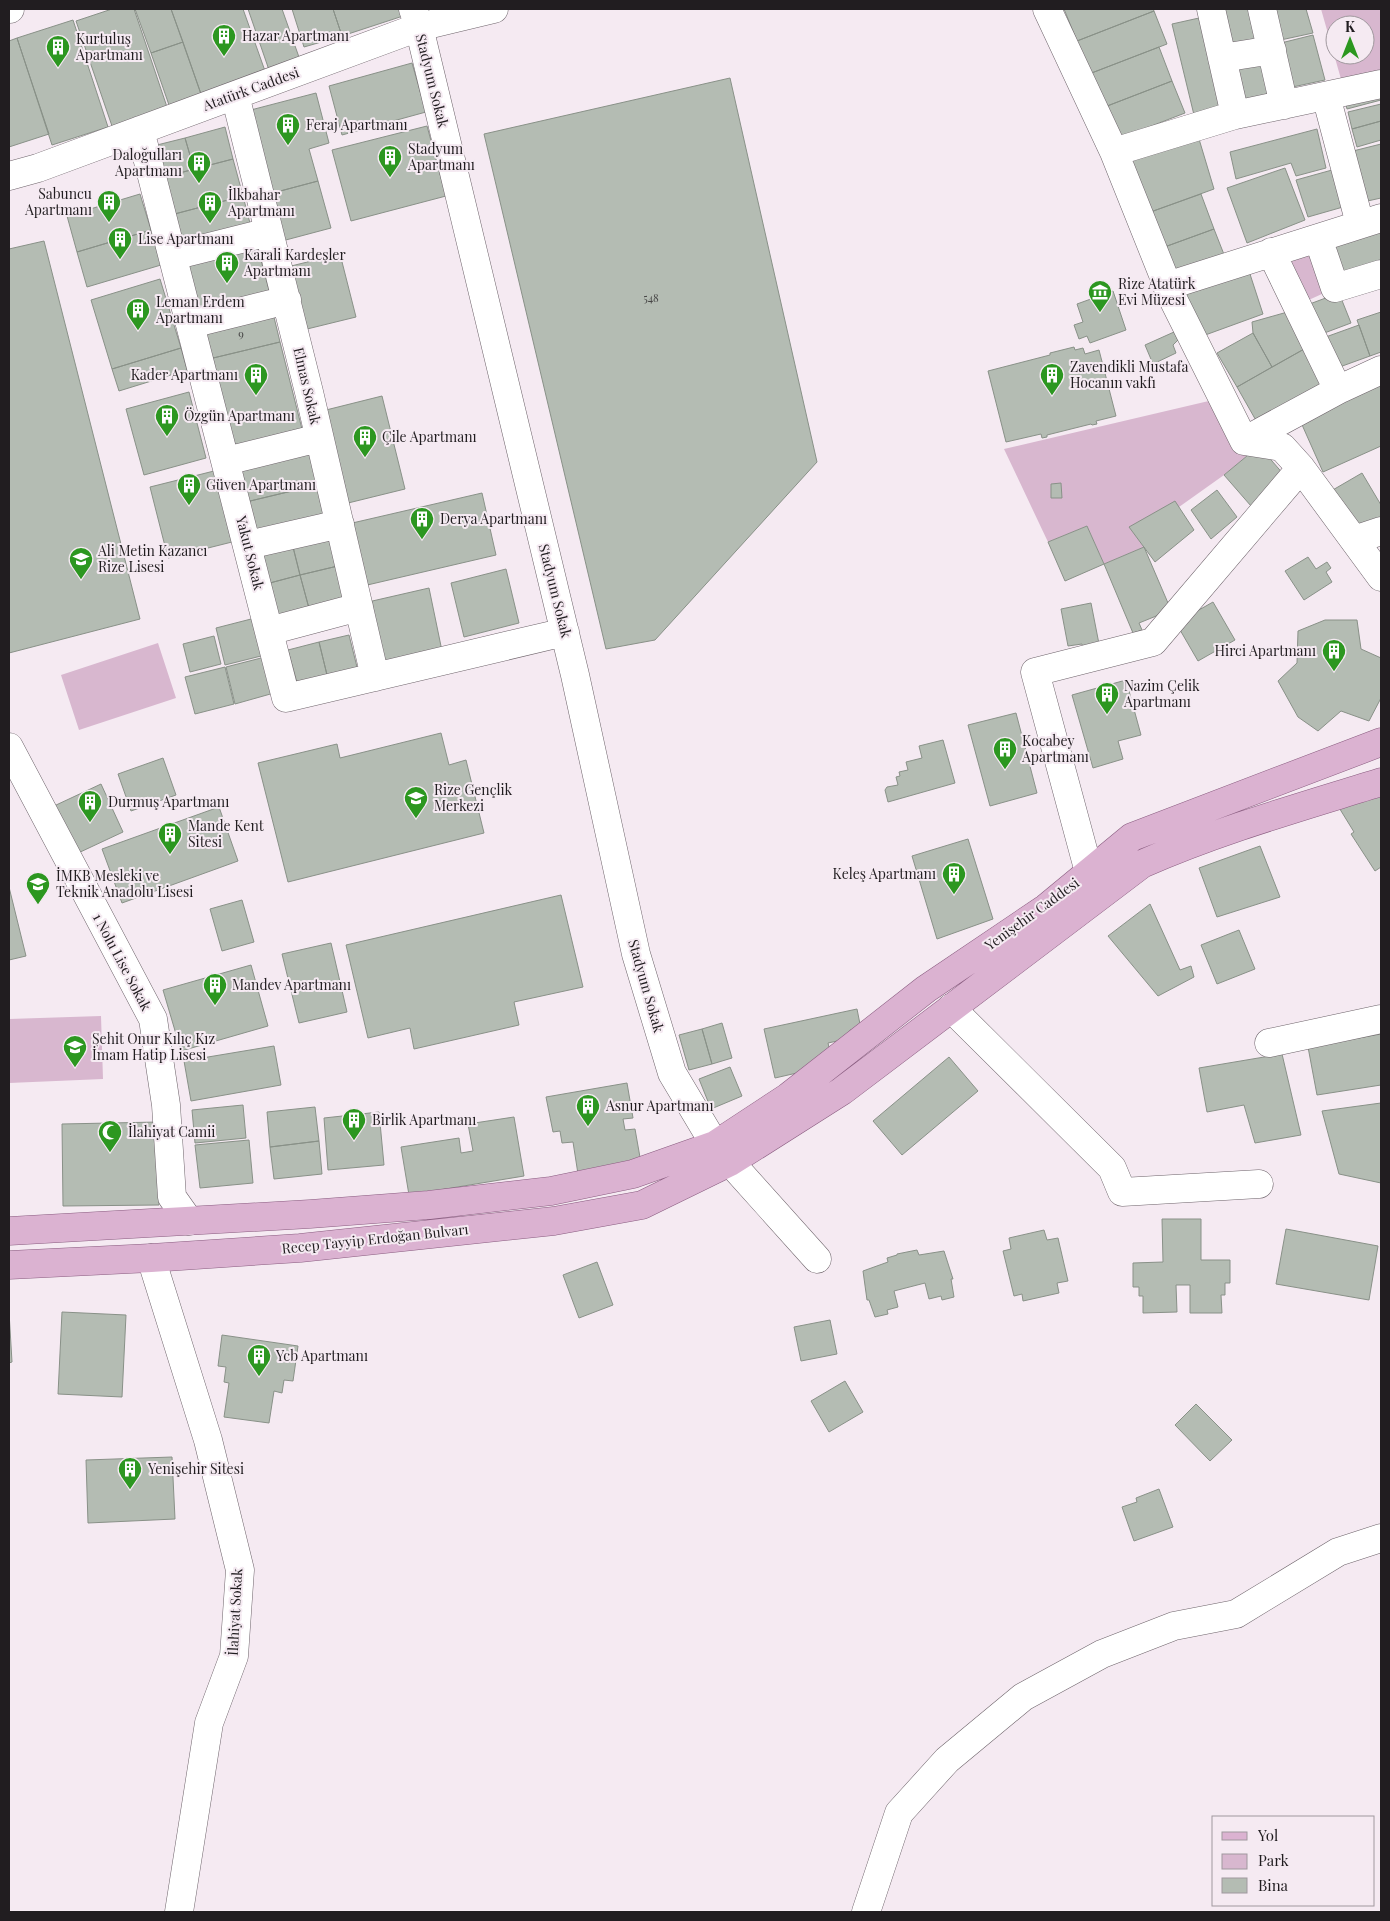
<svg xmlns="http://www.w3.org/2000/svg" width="1390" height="1921" viewBox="0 0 1390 1921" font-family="'Playfair Display',serif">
<rect width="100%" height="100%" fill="#f5eaf2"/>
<path fill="#d8b7cf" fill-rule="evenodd" d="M1321,9H1381V77L1343,86ZM1335,25H1365V55H1335Z
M1317,242L1333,289L1302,303L1277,254Z
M1213,400L1247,456L1224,475L1179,507L1130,527L1144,547L1104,564L1087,526L1048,542L1004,449Z
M158,643L176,698L79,730L61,675Z
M101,1016L103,1079L9,1083V1019Z"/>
<path fill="#b4bcb3" stroke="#899188" d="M112,9H134L167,107L112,126L76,21Z
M135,9H171L183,42L151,53Z
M171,9H243L265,71L201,94Z
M248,9H282L300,60L269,70Z
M292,9H333L342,36L304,47Z
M333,9H401L403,16L342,36Z
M1064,9H1153L1154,11L1077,41Z
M1219,9H1257L1265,43L1229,52Z
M1267,9H1306L1313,33L1276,41Z
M1154,11L1167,44L1089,74L1077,41Z
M1208,16L1230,107L1194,115L1172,24Z
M73,20L108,127L52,145L17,38Z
M1313,35L1325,80L1288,88L1277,44Z
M17,38L49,134L9,147V41Z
M183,42L201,94L169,105L151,53Z
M1159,47L1172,81L1102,108L1089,74Z
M1269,53L1278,96L1240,103L1232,61Z
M412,63L426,112L342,135L329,86Z
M730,78L817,462L655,640L606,649L484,134Z
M1172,81L1185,113L1115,140L1102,108Z
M1381,88V100L1347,109L1344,97Z
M316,93L329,143L309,149L318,181L269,194L247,111Z
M1381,104V121L1352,129L1348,112Z
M1381,121V140L1357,147L1352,129Z
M427,126L446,196L351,221L332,150Z
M225,127L233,159L194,169L185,138Z
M1317,129L1326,168L1296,176L1291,163L1236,179L1230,152Z
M185,138L194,169L157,179L149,147Z
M1199,139L1214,189L1145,214L1126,162Z
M1381,144V198L1363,202L1349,152Z
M233,159L243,196L167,216L157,179Z
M1285,168L1305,220L1247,243L1227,188Z
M1332,170L1343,207L1308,217L1296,180Z
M318,181L331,228L282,241L269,194Z
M140,194L151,230L77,252L67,216Z
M1201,194L1214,229L1159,249L1145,214Z
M243,196L252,231L176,251L167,216Z
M1381,224V263L1339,276L1329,239Z
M1214,229L1225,257L1170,278L1159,249Z
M151,230L161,265L87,287L77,252Z
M44,241L140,619L9,653V249Z
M257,245L271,298L195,318L181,265Z
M340,254L356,317L303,330L287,267Z
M1248,268L1263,314L1197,338L1179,293Z
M160,279L181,348L112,369L91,300Z
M1113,291L1126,330L1090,343L1087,336L1079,339L1074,325L1083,322L1077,304Z
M1339,293L1351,323L1319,335L1307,305Z
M272,309L280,342L209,359L201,327Z
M1291,311L1306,348L1272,367L1253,333L1252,322Z
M1381,312V352L1370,356L1357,320Z
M1359,325L1370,356L1334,369L1323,338Z
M1174,332L1178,340L1173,345L1176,353L1153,364L1145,345Z
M1253,333L1272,367L1237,387L1217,353Z
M280,342L302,429L231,446L209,359Z
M1074,347L1075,350L1083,348L1085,354L1099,350L1116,416L1096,421L1097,424L1092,425L1091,424L1047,435V437L1042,438L1041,434L1006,442L988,371L1050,355V353Z
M181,348L187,370L119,391L112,369Z
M1306,348L1327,385L1258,424L1237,387Z
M1381,381V446L1323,472L1299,418Z
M189,392L206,458L144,475L126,409Z
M382,396L405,489L344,504L322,411Z
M1259,446L1285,476L1251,506L1224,475Z
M309,451L317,485L246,502L238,468Z
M214,471L232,542L168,558L150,487Z
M1362,473L1381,505V521L1357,535L1331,491Z
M1061,483L1062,498H1051V484Z
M317,485L325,519L255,536L246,502Z
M1217,490L1237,517L1211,539L1191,510Z
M482,493L496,555L363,586L348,524Z
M1175,501L1194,530L1155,562L1129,527Z
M1087,526L1104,564L1065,581L1048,542Z
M333,532L342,565L300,575L292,543Z
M292,543L300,575L266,584L257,552Z
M1144,547L1171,610L1139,623L1142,630L1133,633L1104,564Z
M1308,557L1316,569L1327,562L1331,568L1326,572L1332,582L1304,600L1285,571Z
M342,565L351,601L310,612L300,575Z
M506,569L519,623L464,637L451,583Z
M300,575L310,612L275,620L266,584Z
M429,588L442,651L382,664L368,602Z
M1213,602L1235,640L1198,661L1176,623Z
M1091,603L1100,649L1084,653L1082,644L1068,646L1061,609Z
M255,618L265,655L225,665L216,628Z
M1325,620H1357L1361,649L1381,658V698L1369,721L1341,711L1318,731L1298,717L1278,681L1297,663L1298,631Z
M349,635L358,671L328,679L319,642Z
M214,636L221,664L190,672L183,644Z
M319,642L328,679L298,686L288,650Z
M265,657L274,693L235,704L226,667Z
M225,667L234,704L195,714L185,677Z
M1126,680L1141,735L1118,741L1123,759L1093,768L1072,695Z
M1016,713L1037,793L990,806L968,725Z
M441,733L449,765L466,760L484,833L288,882L258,763L337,744L340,758Z
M943,740L955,783L888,802L885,790L887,787L898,785L896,777L900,776L899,772L908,770L906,762L922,758L919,746Z
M163,758L176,795L131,811L118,774Z
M101,784L123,832L76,854L54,806Z
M1381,786V867L1375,871L1351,834L1354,832L1338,806Z
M219,807L238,861L122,903L102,849Z
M968,839L993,919L937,939L912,856Z
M1260,846L1280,897L1217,917L1199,868Z
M9,887L26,956L9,960Z
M561,895L583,987L514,1002L519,1025L414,1049L410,1028L368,1038L346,945Z
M242,900L254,942L222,951L210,909Z
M1150,904L1180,970L1191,966L1194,977L1158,996L1108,936Z
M1239,930L1255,969L1217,984L1201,945Z
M331,943L347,1012L299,1023L282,954Z
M251,965L268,1026L181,1051L163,990Z
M857,1009L861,1029L850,1030L851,1038L828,1043L831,1056L810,1070L775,1078L764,1029Z
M722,1023L732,1058L712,1064L702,1029Z
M702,1029L712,1064L689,1070L679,1035Z
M1381,1034V1085L1317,1095L1308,1047Z
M274,1046L281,1085L191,1101L184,1061Z
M1282,1054L1301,1135L1255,1143L1244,1105L1207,1112L1199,1068Z
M949,1057L978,1091L902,1155L873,1121Z
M730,1067L742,1096L711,1109L699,1079Z
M627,1083L633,1118L623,1119L625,1130L635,1129L641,1163L578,1174L573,1142L562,1143L560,1131L553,1132L546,1097Z
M1381,1103V1183L1339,1174L1322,1111Z
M243,1105L246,1138L195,1143L192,1110Z
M315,1107L319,1141L270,1147L267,1112Z
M379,1112L384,1165L328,1170L324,1118Z
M514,1117L524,1176L409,1195L401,1147L459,1138L461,1153L473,1151L468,1124Z
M158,1122L159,1205L63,1206L62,1124Z
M249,1140L253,1183L200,1188L195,1145Z
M319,1141L322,1174L274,1179L270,1147Z
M1162,1219H1201V1260H1230V1283H1225V1295H1221L1222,1313H1190V1285H1176L1177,1312L1143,1313V1296H1139V1287H1133V1263L1163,1262Z
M1286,1229L1378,1246L1369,1300L1276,1284Z
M1044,1230L1047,1240L1058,1238L1068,1281L1057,1283L1059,1293L1023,1301L1022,1294L1014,1296L1003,1251L1011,1249L1009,1238Z
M917,1250L919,1255L944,1251L953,1279H951L954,1297L942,1300L941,1296L929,1299L925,1283L894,1291L898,1307L887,1310L888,1314L875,1317L869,1300H867L863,1271L888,1262L887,1258L897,1255V1254Z
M597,1262L613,1305L579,1318L563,1275Z
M9,1312L12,1362L9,1363Z
M62,1312L126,1315L122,1397L58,1394Z
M830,1320L837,1354L801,1361L794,1327Z
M222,1335L298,1346L293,1381L284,1380L282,1393L274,1391L269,1423L224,1417L229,1383L224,1382L226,1367L218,1366Z
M845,1381L863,1412L829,1432L811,1401Z
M1196,1404L1232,1440L1210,1461L1175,1425Z
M172,1457L175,1519L88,1523L86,1460Z
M1159,1489L1173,1527L1134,1541L1122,1507L1137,1502L1136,1498Z"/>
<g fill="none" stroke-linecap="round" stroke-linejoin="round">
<g stroke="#6e646b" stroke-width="29">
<path id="minor" d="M413,9L419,27L575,675L636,954L672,1073L715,1145
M1047,9L1114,152L1172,297L1244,441L1340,389L1381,370
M1211,9L1235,115
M1262,9L1284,105
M1222,58L1272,50
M235,95L309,392L375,677
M1326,96L1360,224
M140,130L286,698L565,632
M1114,152L1235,115L1381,84
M9,176L38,168L419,27L494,9
M1318,238L1335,288L1381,274
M1271,252L1338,390
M173,256L269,232
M1167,286L1381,218
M191,324L287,300
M1244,441L1282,447L1301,468L1381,577
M226,461L319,438
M1354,540L1381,531
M248,545L340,524
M269,631L359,607
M9,747L153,1019L166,1105L172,1197L189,1221
M1089,872L1035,672L1153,642L1301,468
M951,1008L1112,1168L1122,1192L1259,1184
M1269,1043L1381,1019
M730,1162L817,1259
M151,1258L208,1440L240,1570L234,1656L209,1723L179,1912
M866,1912L899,1813L947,1760L1023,1697L1102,1654L1174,1626L1236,1614L1338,1552L1381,1538"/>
</g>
<g stroke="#6e646b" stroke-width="29">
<path id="tertiary" d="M9,9H10"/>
</g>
<g stroke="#8a5d80" stroke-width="29">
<path id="primary" d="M9,1231L310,1214L429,1205L551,1191L633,1174L715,1145L788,1097L926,989L1046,908L1132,837L1381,742
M9,1265L151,1258L300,1248L554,1221L642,1205L730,1162L842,1091L1142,864C1219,830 1301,807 1381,782"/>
</g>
<use href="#minor" stroke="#fff" stroke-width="28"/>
<use href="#tertiary" stroke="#fff" stroke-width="28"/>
<use href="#primary" stroke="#dbb2d1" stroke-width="28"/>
</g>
<defs>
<g id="building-pin" transform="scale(1.25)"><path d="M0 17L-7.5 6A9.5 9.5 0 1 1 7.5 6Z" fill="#2c9720" stroke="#f5eaf2"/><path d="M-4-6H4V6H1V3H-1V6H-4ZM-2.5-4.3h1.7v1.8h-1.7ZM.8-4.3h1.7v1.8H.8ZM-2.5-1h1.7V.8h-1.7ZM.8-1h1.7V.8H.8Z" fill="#fff"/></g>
<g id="museum-pin" transform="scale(1.25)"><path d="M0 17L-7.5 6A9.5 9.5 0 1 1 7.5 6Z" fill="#2c9720" stroke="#f5eaf2"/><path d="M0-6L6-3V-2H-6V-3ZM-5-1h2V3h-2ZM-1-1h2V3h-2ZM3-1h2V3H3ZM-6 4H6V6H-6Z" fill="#fff"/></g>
<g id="school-pin" transform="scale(1.25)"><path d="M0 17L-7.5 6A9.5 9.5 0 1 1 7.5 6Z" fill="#2c9720" stroke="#f5eaf2"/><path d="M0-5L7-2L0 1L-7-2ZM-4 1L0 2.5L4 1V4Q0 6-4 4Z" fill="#fff"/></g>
<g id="mosque-pin" transform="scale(1.25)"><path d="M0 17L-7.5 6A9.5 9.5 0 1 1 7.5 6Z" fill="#2c9720" stroke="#f5eaf2"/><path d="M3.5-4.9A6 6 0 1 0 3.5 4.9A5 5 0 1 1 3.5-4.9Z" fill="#fff"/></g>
</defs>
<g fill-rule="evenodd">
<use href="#building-pin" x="224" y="36"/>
<use href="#building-pin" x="58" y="47"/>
<use href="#building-pin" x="288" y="125"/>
<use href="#building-pin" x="390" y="157"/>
<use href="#building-pin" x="199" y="163"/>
<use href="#building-pin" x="109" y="202"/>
<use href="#building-pin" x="210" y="203"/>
<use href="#building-pin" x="120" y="239"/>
<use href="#building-pin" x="227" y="263"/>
<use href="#museum-pin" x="1100" y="292"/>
<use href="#building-pin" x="138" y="310"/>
<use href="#building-pin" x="256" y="375"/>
<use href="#building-pin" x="1052" y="375"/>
<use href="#building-pin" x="167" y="416"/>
<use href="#building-pin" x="365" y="437"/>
<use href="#building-pin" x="189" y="485"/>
<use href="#building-pin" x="422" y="519"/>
<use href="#school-pin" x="81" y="559"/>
<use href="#building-pin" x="1334" y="651"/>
<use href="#building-pin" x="1107" y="694"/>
<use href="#building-pin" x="1005" y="749"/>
<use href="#school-pin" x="416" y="798"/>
<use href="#building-pin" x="90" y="802"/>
<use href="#building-pin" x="170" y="834"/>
<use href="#building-pin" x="954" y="874"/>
<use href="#school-pin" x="38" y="884"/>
<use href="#building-pin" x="215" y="985"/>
<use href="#school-pin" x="75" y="1047"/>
<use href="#building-pin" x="588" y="1106"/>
<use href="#building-pin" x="354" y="1120"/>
<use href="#mosque-pin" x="110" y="1132"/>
<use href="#building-pin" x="259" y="1356"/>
<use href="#building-pin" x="130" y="1469"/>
</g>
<g text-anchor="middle" stroke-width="4" stroke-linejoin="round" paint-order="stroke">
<g font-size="11" fill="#464545">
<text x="651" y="302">548</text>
<text x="241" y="338">9</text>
</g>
<g font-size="14" fill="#211d20" stroke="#f5eaf2" text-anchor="start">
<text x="242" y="41">Hazar Apartmanı</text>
<text x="76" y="44">Kurtuluş<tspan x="76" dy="16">Apartmanı</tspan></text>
<text x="306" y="130">Feraj Apartmanı</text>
<text x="408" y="154">Stadyum<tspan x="408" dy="16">Apartmanı</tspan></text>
<text x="182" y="160" text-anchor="end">Daloğulları<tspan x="182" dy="16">Apartmanı</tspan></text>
<text x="92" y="199" text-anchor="end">Sabuncu<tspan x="92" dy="16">Apartmanı</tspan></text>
<text x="228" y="200">İlkbahar<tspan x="228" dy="16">Apartmanı</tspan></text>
<text x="138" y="244">Lise Apartmanı</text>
<text x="244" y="260">Karali Kardeşler<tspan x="244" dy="16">Apartmanı</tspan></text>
<text x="1118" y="289">Rize Atatürk<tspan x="1118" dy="16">Evi Müzesi</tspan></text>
<text x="156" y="307">Leman Erdem<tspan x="156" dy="16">Apartmanı</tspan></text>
<text x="1070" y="372">Zavendikli Mustafa<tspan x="1070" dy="16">Hocanın vakfı</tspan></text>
<text x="238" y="380" text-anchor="end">Kader Apartmanı</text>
<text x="184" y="421">Özgün Apartmanı</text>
<text x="382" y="442">Çile Apartmanı</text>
<text x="206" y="490">Güven Apartmanı</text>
<text x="440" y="524">Derya Apartmanı</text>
<text x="98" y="556">Ali Metin Kazancı<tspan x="98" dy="16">Rize Lisesi</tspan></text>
<text x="1316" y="656" text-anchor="end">Hirci Apartmanı</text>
<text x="1124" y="691">Nazim Çelik<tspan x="1124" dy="16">Apartmanı</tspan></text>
<text x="1022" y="746">Kocabey<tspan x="1022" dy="16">Apartmanı</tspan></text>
<text x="434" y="795">Rize Gençlik<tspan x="434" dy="16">Merkezi</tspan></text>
<text x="108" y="807">Durmuş Apartmanı</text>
<text x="188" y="831">Mande Kent<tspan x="188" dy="16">Sitesi</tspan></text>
<text x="936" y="879" text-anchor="end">Keleş Apartmanı</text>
<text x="56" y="881">İMKB Mesleki ve<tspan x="56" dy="16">Teknik Anadolu Lisesi</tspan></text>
<text x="232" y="990">Mandev Apartmanı</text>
<text x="92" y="1044">Şehit Onur Kılıç Kız<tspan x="92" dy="16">İmam Hatip Lisesi</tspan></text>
<text x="606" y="1111">Asnur Apartmanı</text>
<text x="372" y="1125">Birlik Apartmanı</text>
<text x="128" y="1137">İlahiyat Camii</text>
<text x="276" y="1361">Ycb Apartmanı</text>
<text x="148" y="1474">Yenişehir Sitesi</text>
</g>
<g font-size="14" fill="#211d20" stroke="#f5eaf2">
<text transform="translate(432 81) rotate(76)" y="5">Stadyum Sokak</text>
<text transform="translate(251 89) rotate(-20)" y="5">Atatürk Caddesi</text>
<text transform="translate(307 386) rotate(77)" y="5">Elmas Sokak</text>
<text transform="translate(250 553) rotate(76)" y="5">Yakut Sokak</text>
<text transform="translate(555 591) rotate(76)" y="5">Stadyum Sokak</text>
<text transform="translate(1032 914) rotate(-36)" y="5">Yenişehir Caddesi</text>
<text transform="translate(122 962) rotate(62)" y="5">1 Nolu Lise Sokak</text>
<text transform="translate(646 986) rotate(74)" y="5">Stadyum Sokak</text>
<text transform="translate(375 1239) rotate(-6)" y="5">Recep Tayyip Erdoğan Bulvarı</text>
<text transform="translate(235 1612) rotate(-87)" y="5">İlahiyat Sokak</text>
</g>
</g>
<rect width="1390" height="1921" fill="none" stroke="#211d20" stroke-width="20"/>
<rect x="1212" y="1816" width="162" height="90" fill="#f5eaf2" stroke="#a0989e"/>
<rect x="1222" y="1832" width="25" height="8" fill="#dbb2d1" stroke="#a0989e"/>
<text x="1258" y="1841" font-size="15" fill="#211d20">Yol</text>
<rect x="1222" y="1854" width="25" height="15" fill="#d8b7cf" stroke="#a0989e"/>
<text x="1258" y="1866" font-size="15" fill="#211d20">Park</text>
<rect x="1222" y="1878" width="25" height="15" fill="#b4bcb3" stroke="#a0989e"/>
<text x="1258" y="1891" font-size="15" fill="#211d20">Bina</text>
<g transform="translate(1350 40)"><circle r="24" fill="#f5eaf2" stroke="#a0989e"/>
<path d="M0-4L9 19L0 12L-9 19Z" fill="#2c9720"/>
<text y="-8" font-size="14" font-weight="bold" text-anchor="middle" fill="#211d20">K</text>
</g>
</svg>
